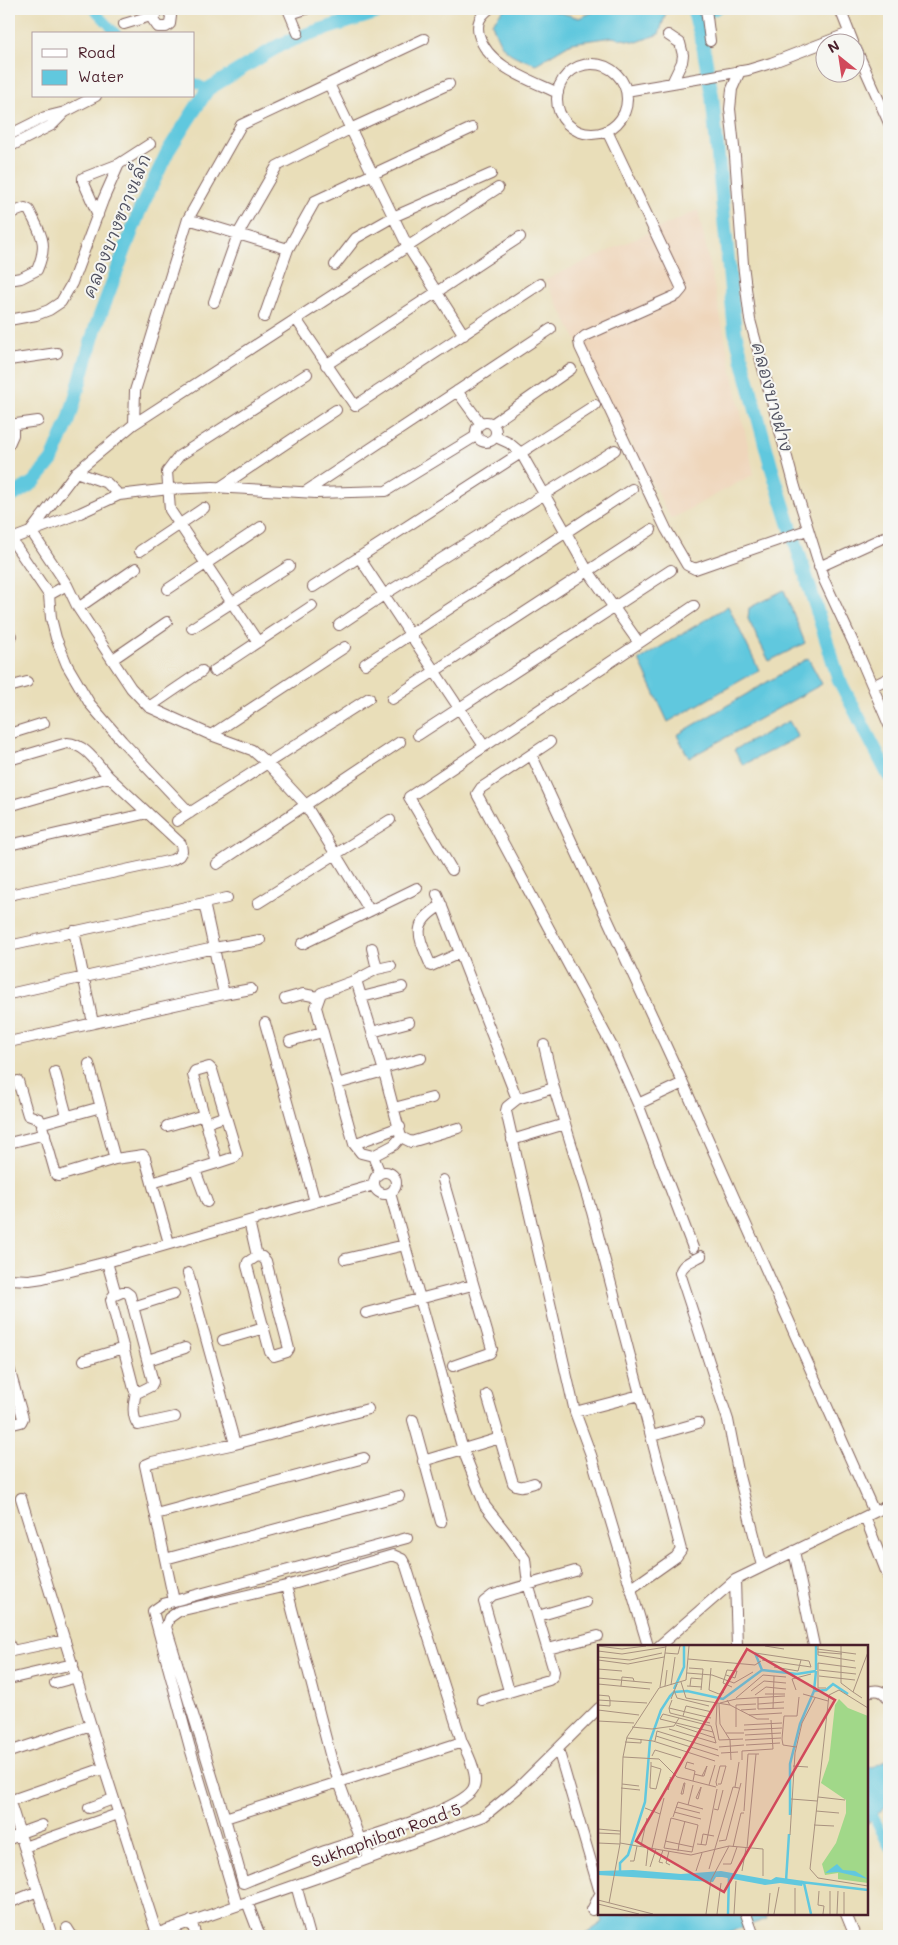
<svg xmlns="http://www.w3.org/2000/svg" width="898" height="1945" viewBox="0 0 898 1945" font-family="Mali,'Playpen Sans Thai',sans-serif">
<rect width="100%" height="100%" fill="#f6f6f2"/>
<filter id="ink" filterUnits="userSpaceOnUse"><feTurbulence type="fractalNoise" baseFrequency=".02" numOctaves="2"/><feDisplacementMap in="SourceGraphic" scale="10" xChannelSelector="R" yChannelSelector="G"/><feConvolveMatrix kernelMatrix="1 2 1 2 8 2 1 2 1" color-interpolation-filters="sRGB"/></filter>
<filter id="wash" filterUnits="userSpaceOnUse"><feTurbulence type="fractalNoise" baseFrequency=".0096" numOctaves="4" result="noise"/><feDisplacementMap in="SourceGraphic" scale="20" xChannelSelector="R" yChannelSelector="G"/><feGaussianBlur stdDeviation="1.12" result="paint"/><feColorMatrix in="noise" values="0 0 0 0 0 0 0 0 0 0 0 0 0 0 0 0 0 1.4 0 .05"/><feComposite in="paint" operator="in"/></filter>
<g filter="url(#wash)">
<rect width="100%" height="100%" fill="#e9deb9"/>
<path fill="#efd6bb" d="M698,210L754,474L671,519L545,280Z"/>
<path fill="#61c8de" stroke="#567484" d="M506,9H548L579,18L600,9H666V13L659,34L637,42L612,37L571,43L536,64C507,54 502,52 492,23L503,10Z
M784,590L805,643L769,661L748,619L749,608Z
M728,606L759,670L668,722L639,660Z
M808,658L822,684L689,758L677,735Z
M789,721L798,737L743,765L734,750Z
M889,1759V1803L867,1824V1768L875,1766Z
M600,1914H765L767,1919L735,1930L725,1936H583L603,1922L599,1915Z"/>
<g fill="none" stroke-linecap="round" stroke-linejoin="round">
<path stroke="#61c8de" stroke-width="9" d="M93,9L117,34
M697,19L719,9
M194,82L208,89
M867,1804L889,1849"/>
<path stroke="#61c8de" stroke-width="14" d="M693,9L702,40L712,95L735,332L771,466L839,680L889,776
M9,498L34,482L52,460L69,420L95,329L139,212L168,151L208,89L280,45L308,34L388,9"/>
</g>
</g>
<g filter="url(#ink)">
<g fill="none" stroke-linecap="round" stroke-linejoin="round">
<g stroke="#82625d" stroke-width="12">
<path id="minor" d="M288,9L298,33
M489,9C480,16 476,23 479,35C488,67 531,80 558,93
M706,9L710,41
M840,9L853,42
M290,14L306,9
M124,24L154,15L162,10L169,12L171,16L170,24L166,27H158L153,20L154,15
M668,35L680,43L683,55L682,62L672,83
M856,49L889,123
M557 99a35 35 0 1 1 70 0a35 35 0 1 1-70 0Z
M740,71L732,89L730,109L735,156L743,264L750,320L795,487L824,580L859,655L889,725
M329,84L408,247L464,335
M626,91L748,70L771,63L849,33
M607,131L682,289L677,295L585,336L579,341L580,347L666,529L687,565L695,569L807,530
M9,135L45,117L65,112L96,96
M9,147L52,125L65,112
M9,214L25,208L29,210C41,235 49,242 37,270L21,278L9,280
M98,215L83,181V178L119,164
M188,219L288,249
M335,265L356,238L393,217L491,174
M214,302L238,234L277,166L350,129L449,84
M264,317L288,249L315,201L472,128
M296,319L355,406L540,284
M9,320L36,315L49,310L61,302L72,283L103,200L119,164L150,144
M9,360L57,353
M326,365L520,237
M457,391L481,424
M476 432a10 10 0 1 1 20 0a10 10 0 1 1-20 0Z
M134,424L135,391L188,219L241,125L424,39
M492,424L571,369
M9,425L38,421
M9,444L13,435V424
M219,488L336,410
M305,492L551,329
M119,495L169,489L213,487L316,493L386,491L476,436
M31,531L76,472L134,424L498,188
M31,531L67,585L78,608L131,688L149,707L211,735L252,750L268,764L305,804L370,911
M11,539L49,595L51,618L56,638L67,665L90,704L122,741L190,813
M9,540L80,513L119,495L107,483L76,472
M140,551L204,508
M359,557L484,746
M819,567L889,535
M313,587L595,405
M168,589L261,527
M49,595L67,585
M78,608L136,568
M339,625L385,594L615,450
M192,628L289,566
M9,636H11
M258,642L170,510L167,472L179,456L307,374
M639,643L694,606
M113,659L167,622
M365,664L632,489
M214,671L312,606
M873,686L889,678
M9,687L27,682
M392,699L651,530
M149,707L202,671
M9,734L44,723
M211,735L345,647
M418,735L671,570
M550,742L481,788L477,794L613,1048L638,1104L693,1248
M532,756L683,1083L874,1512
M9,760L67,743C86,744 97,764 109,777
M9,806L109,777L181,844L182,851L179,856L172,860L9,895
M177,821L369,698
M9,845L148,813
M217,864L400,742
M452,870L409,797L639,643L586,568L521,453L509,443L496,437
M437,894L517,1099
M204,903L224,994
M258,903L390,820
M442,905C409,924 419,937 431,966L460,953
M74,931L93,1023
M302,944L417,888
M9,946L227,898
M372,948L377,969
M356,980L377,969L391,966
M9,994L214,948L260,940
M362,997L402,987
M285,999L303,994L318,997
M265,1023L315,1202
M372,1032L409,1022
M290,1041L322,1032
M9,1042L224,994L251,989
M544,1045L554,1088L592,1212L681,1550L676,1557L632,1588
M89,1064L115,1159
M383,1068L421,1058
M55,1072L67,1116
M18,1081L28,1115L39,1119L43,1123
M337,1084L384,1071
M554,1088L517,1099L507,1107L506,1111L575,1412L591,1455L648,1646
M638,1104L683,1083
M101,1107L43,1123L42,1126L56,1175L59,1176L115,1159L143,1155L145,1158L169,1243
M394,1108L432,1098
M206,1123L226,1116
M167,1126L204,1115
M401,1137L411,1142L458,1128
M512,1140L565,1124
M9,1143L45,1134
M354,1144L400,1127
M373,1156L394,1145L401,1137L383,1068L356,980L321,993L316,1007L354,1144L361,1153L373,1156L380,1173
M195,1170L207,1202
M374 1183a11 11 0 1 1 22 0a11 11 0 1 1-22 0Z
M443,1180L492,1349L490,1353L453,1366
M152,1183L217,1163L193,1075L195,1071L209,1067L212,1070L237,1154L235,1157L217,1163
M390,1193L463,1450L485,1506L511,1539L525,1559L528,1584L554,1671L553,1676L549,1680L482,1700
M249,1221L257,1256
M257,1256L262,1257L266,1261L289,1349L287,1352L274,1356L270,1352L247,1266L248,1262Z
M701,1256C692,1261 683,1263 680,1273L728,1420L739,1476L762,1566
M345,1259L405,1245
M107,1262L116,1294
M188,1273L235,1444
M9,1279L29,1280L43,1278L107,1262L374,1185
M122,1292H126L130,1295L153,1382L151,1386L139,1392L134,1389L111,1300L113,1296Z
M133,1307L174,1294
M366,1313L472,1285
M223,1340L264,1328
M84,1360L124,1348
M148,1360L185,1348
M9,1368L23,1418L21,1422L9,1425
M136,1391C134,1402 131,1415 138,1425L175,1417
M487,1395L513,1483C520,1489 527,1485 534,1483
M575,1412L640,1395
M413,1420L441,1522
M652,1436L698,1423
M423,1461L500,1438
M21,1498L104,1768L157,1934
M156,1514L364,1458
M865,1517L889,1579
M794,1551L814,1646
M393,1555L402,1559L406,1566L462,1742C468,1754 480,1777 473,1789C460,1811 353,1841 325,1851C298,1861 270,1872 243,1883L225,1818L166,1627L169,1618L179,1611L286,1586Z
M165,1559L399,1496
M735,1580L737,1646
M174,1601L145,1465L152,1462L235,1444L368,1409
M538,1616L586,1602
M9,1644L12,1651L65,1640
M659,1646L735,1580L889,1505
M548,1649L598,1636
M9,1679L73,1664
M55,1683L77,1677
M509,1691L484,1602L493,1595L575,1571
M867,1692C878,1689 883,1690 889,1700
M558,1749L599,1889
M9,1752L91,1725
M9,1799L52,1936
M9,1801L104,1768
M89,1808L113,1799
M225,1818L339,1782L331,1758L286,1586
M20,1833L42,1825
M9,1839L20,1835
M363,1839L369,1858
M360,1840L339,1782L462,1742
M24,1847L118,1814
M296,1885L310,1936
M247,1902L260,1936
M9,1903L38,1891
M237,1905L190,1748L153,1611L163,1604L407,1538
M592,1910L599,1896
M746,1914L754,1936
M846,1914L855,1936
M191,1921L196,1936
M67,1928L72,1936
M150,1936L319,1877L484,1816L518,1788L599,1708"/>
</g>
<use href="#minor" stroke="#fff" stroke-width="10"/>
</g>
</g>
<g text-anchor="middle" stroke-width="4" stroke-linejoin="round" paint-order="stroke">
<g font-size="16" fill="#4a1f2b" stroke="#f6f6f2">
<text transform="translate(386 1835) rotate(-20)" y="6">Sukhaphiban Road 5</text>
</g>
<g font-size="18" font-style="italic" fill="#515261" stroke="#f6f6f2">
<text transform="translate(117 226) rotate(-68)" y="6">คลองบางขวางเล็ก</text>
<text transform="translate(772 397) rotate(75)" y="6">คลองบางฝาง</text>
</g>
</g>
<g transform="translate(598 1645)">
<rect width="270" height="270" fill="#e9deb9"/>
<path d="M241,54L250,63L270,71V238L240,234V228L227,230L224,219L238,198L248,168V155L223,138L231,115L237,60Z" fill="#a1d889"/>
<path d="M239,219L245,225L257,226L270,234L240,227L227,228ZM35,225L83,229L123,226L173,235L178,232L206,236L204,241L182,238L167,240L124,232H118L115,237L0,230V226Z" fill="#61c8de"/>
<path fill="none" stroke="#61c8de" stroke-width="2.5" d="M157,8L164,25M218,25V1M76,44L86,22V1M216,46L228,45L235,39L250,49M192,170V119L202,79L216,46L218,26M22,228V218L30,210L47,157L52,96L63,65L72,51L76,47L89,46L125,54L164,25L199,29L218,26M188,236L191,189M203,237L270,245M206,238L213,269M130,269L131,231"/>
<path fill="none" stroke="#a99280" stroke-width="1" d="M0,1L24,4L48,1M167,1L186,4M220,1V10L257,16M243,1V38L255,47M219,4L258,9M0,6L24,9L68,2M220,7L244,9M67,8L80,9L82,1M157,8L211,16L213,22L164,15M0,12L32,15L64,8M90,14L157,20L163,16M0,15L30,19L66,12M176,22L200,26L203,15M91,23L105,24L103,45M113,23L111,45L121,49L126,47M0,24L24,26M221,25L258,29M89,28L114,30L136,38L155,27M128,30L137,33L139,26L129,25L125,38L134,42M221,31L257,35M0,33L54,38M83,37L88,53L132,60L129,55M0,39L52,44M73,40L77,12M23,41L24,32L35,33L36,36M67,41L69,25M89,41L104,42M92,41L93,33L104,34M62,42L68,1M228,43H220V18L258,23M76,45L79,53L111,61M198,45L194,34L213,29M153,46L166,36L188,38M167,49H187M205,49L230,56M0,50L11,51L12,55V61L0,60M157,50L168,42L188,44M160,52V64L186,63M138,53L165,30L188,32M264,53L255,47L270,7M73,54L79,39M0,55L49,58M74,55L71,63L113,73M119,58L118,79L121,95M122,58L138,54L187,51M121,59L122,79L132,95L133,115M160,59L186,57M132,60L159,74H171M71,63L72,68L112,78M270,63L241,45L231,50L212,224L220,233L270,241M175,64L176,31M0,65L41,70M143,65L158,64M151,70L184,68M85,71L88,61L114,67M0,76L36,78M78,80L117,93M146,80L184,78M34,82L54,84L76,81L81,73L113,81L115,87M138,82V60L158,59M71,84L118,98L115,87L62,74L65,69L81,73M146,85L184,83M128,88H146M147,90L183,88M58,91L121,111M29,93L55,96L117,116M121,95L145,94M147,95L183,93M57,96L59,86L120,105M27,97L43,98V94M148,100L182,98M121,102L146,100M198,102L185,100L184,94L186,71H199L201,52M123,108L140,107M54,111L57,105L83,113M25,112L61,114L79,132L118,142M144,115V106L175,104L173,75M53,121L63,124L58,144L52,143V140L53,121V117M195,121L210,122M96,129L104,131L109,121L106,131H104M72,132L73,134V135L70,145L72,134M95,136L97,126L87,123L89,117L96,119M87,138L85,149H83L86,138ZM24,139L41,141M111,140L117,120M119,141L118,137L122,121H128L123,139H120M103,142V143L100,154L98,153ZM137,142L141,117M23,143L42,145M220,152L247,155M193,154L219,156M90,160L95,140M78,162L102,168M47,163L62,169M116,164L120,165L125,145M146,166L150,109H161M218,166L241,168M76,167L103,174M75,172L80,157L105,164M73,173L100,180L94,207L66,203ZM216,180L236,181M0,184L22,186M0,188L22,189M192,190L197,108L204,78L217,53M67,196L81,199L87,176M121,196L128,195L143,138M0,198L22,199M22,198L93,210L131,201L165,204V231M99,199L108,200L119,144M103,200L105,189L116,191M43,201L49,173M135,202L143,168H146M54,203L66,153M149,203L158,109M65,205L61,217L65,218M71,206L68,218L72,220M80,206L81,199L95,202M32,216H36L39,201M125,219H133L139,202M48,221L50,203M52,222L58,204M111,224L135,142L141,143M98,226L104,208M144,226L148,203M221,246L220,260L226,261L225,269M232,246V269M0,255L55,269M11,258L22,199L25,112L29,92L61,43L88,35L91,1M0,259L41,269M108,269L113,235L131,201M119,269L123,238M136,269L138,236M170,269L172,248M176,269L181,242M197,269V243M239,269L240,246M246,269V247"/>
<path fill="#d1495b" fill-opacity="0.15" stroke="#d1495b" stroke-width="2.5" d="M149,4L237,55L126,247L38,196Z"/>
<rect width="270" height="270" fill="none" stroke="#4a1f2b" stroke-width="2.5"/>
</g>
<rect width="898" height="1945" fill="none" stroke="#f6f6f2" stroke-width="30"/>
<rect x="32" y="32" width="162" height="65" fill="#f6f6f2" stroke="#b1a0a2"/>
<rect x="42" y="49" width="25" height="8" fill="#ffffff" stroke="#b1a0a2"/>
<text x="78" y="58" font-size="15" fill="#4a1f2b">Road</text>
<rect x="42" y="70" width="25" height="15" fill="#61c8de" stroke="#b1a0a2"/>
<text x="78" y="82" font-size="15" fill="#4a1f2b">Water</text>
<g transform="translate(840 58) rotate(330)"><circle r="24" fill="#f6f6f2" stroke="#b1a0a2"/>
<path d="M0-4L9 19L0 12L-9 19Z" fill="#d1495b"/>
<text y="-8" font-size="14" font-weight="bold" text-anchor="middle" fill="#4a1f2b">N</text>
</g>
</svg>
